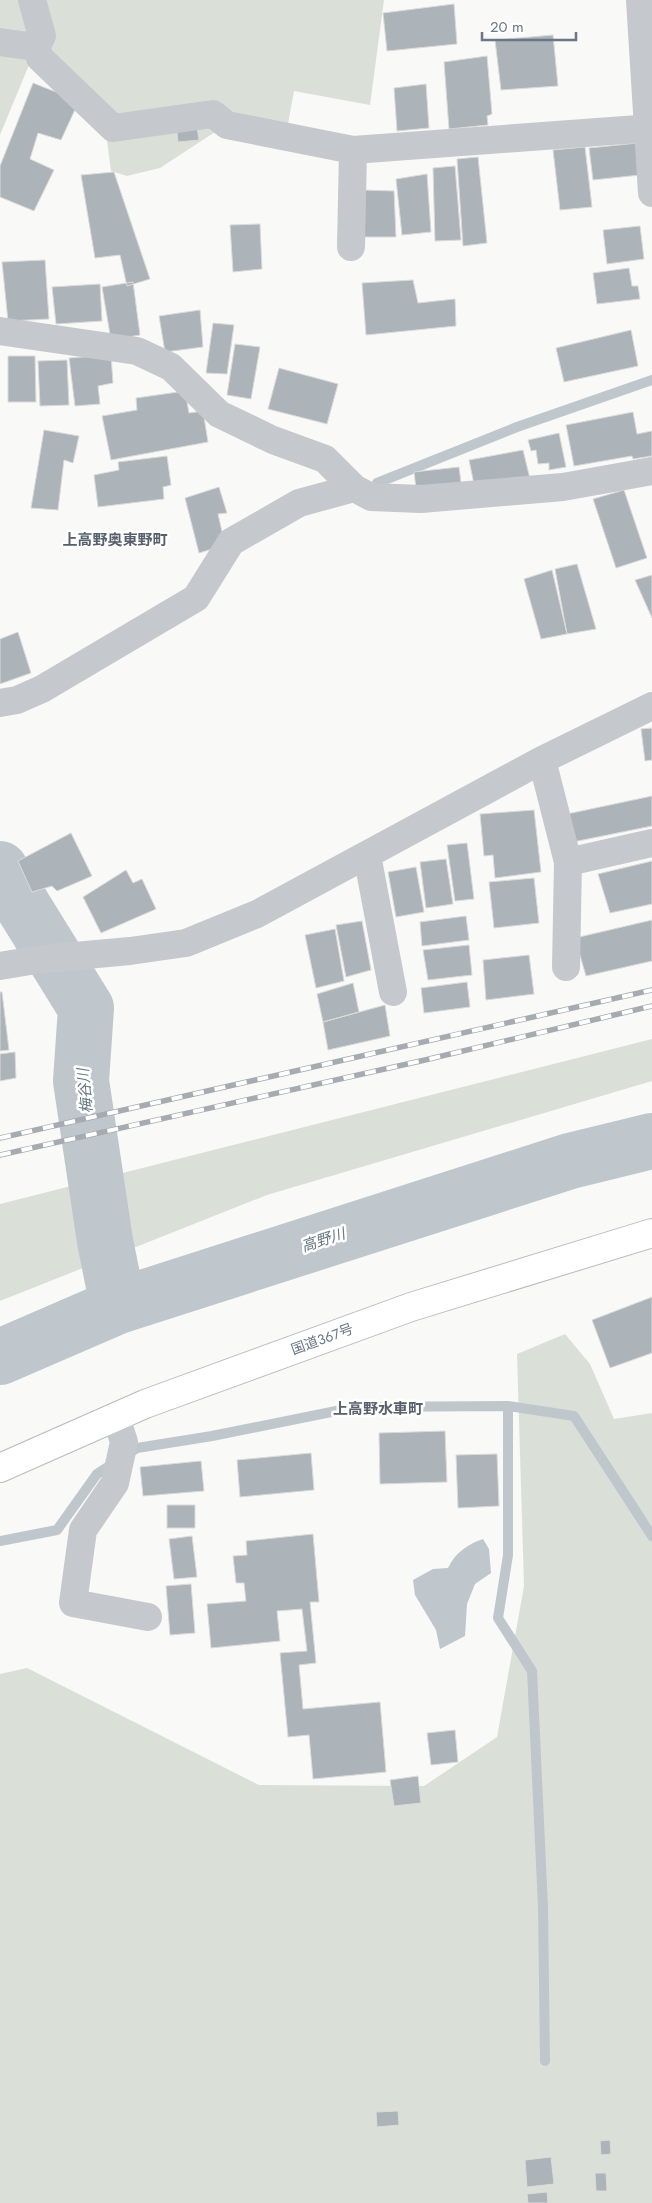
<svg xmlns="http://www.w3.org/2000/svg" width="652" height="2203" viewBox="0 0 652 2203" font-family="Jost,'Noto Sans JP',sans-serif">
<rect width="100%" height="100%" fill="#f9f9f7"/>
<path fill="#dae0d8" d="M0,0H384L370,105L294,91L288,124L238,117L160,168L127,176L111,171L106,133L31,60L0,135Z
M652,1039V1081L267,1195L0,1301V1204Z
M565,1334L590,1364L614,1419L652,1413V2203H0V1674L27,1668L259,1785L424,1786L497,1737L524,1586L517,1354Z"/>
<path fill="#bfc7cd" d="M483,1539L489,1549L491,1573L475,1584L467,1604L465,1636L440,1649L436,1630L415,1595L413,1580L433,1569L448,1568C455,1553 468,1544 483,1539Z"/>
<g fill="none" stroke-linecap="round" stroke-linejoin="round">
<path stroke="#bfc7cd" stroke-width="10" d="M377,483L517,427L652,380
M508,1406V1555L498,1618L532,1671L543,1907L545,2061
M126,1455L137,1448L212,1436L356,1407L508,1406L574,1416L652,1536
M0,1541L57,1530L97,1474L114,1463"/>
<path stroke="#bfc7cd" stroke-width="56" d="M0,869L86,1008L81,1081L105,1241L118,1306
M0,1357L118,1306L570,1161L652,1141"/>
</g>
<path fill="#acb3b9" stroke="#dbdbd9" d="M454,4L457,44L387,51L383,13Z
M553,35L558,86L501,90L495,40Z
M487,56L492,114L487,116L488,125L449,129L444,62Z
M33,83L79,101L61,140L38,133L30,159L54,170L34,211L0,197V166Z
M426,84L429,128L397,131L394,88Z
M196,120L199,140L178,142L176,122Z
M638,143L640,175L593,180L589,148Z
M585,147L592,207L560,210L553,150Z
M478,157L487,243L463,246L457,159Z
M455,166L461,240L435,241L433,168Z
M114,172L150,279L127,286L120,255L95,258L81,175Z
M427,174L431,232L402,235L396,179Z
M363,190L394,191L396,237H364Z
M260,224L262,269L233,272L230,225Z
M640,226L644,259L607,264L603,230Z
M45,260L49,319L8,321L2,262Z
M629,268L632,286H638L640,299L597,304L593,273Z
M413,280L418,303L455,299L456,326L366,335L362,283Z
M133,282L140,335L111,340L102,287Z
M100,284L102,321L56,324L52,287Z
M200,310L203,347L165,352L159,316Z
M213,323L234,325L227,374L206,373Z
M631,330L638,366L564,382L556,348Z
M235,344L260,347L251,399L227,395Z
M111,355L113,383L98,386L100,404L75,406L69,358Z
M8,356H35L36,402H8Z
M67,360L69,405L40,406L38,361Z
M279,368L338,384L327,424L268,409Z
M185,391L189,413L203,411L208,442L111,460L102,416L137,410L136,398Z
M633,412L637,434L652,431V456L633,459L632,456L574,466L566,425Z
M44,430L79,436L73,463L64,460L58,510L31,508Z
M559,433L566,467L549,470V463L538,464L536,450L531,451L528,440Z
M523,450L531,483L475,489L469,460Z
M167,456L171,485L163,487L164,499L98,507L94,475L119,470L118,462Z
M459,467L462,491L417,496L414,472Z
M219,487L227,513L218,514L225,545L199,553L185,498Z
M624,490L647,558L616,568L593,499Z
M577,564L596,629L567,634L555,569Z
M552,570L567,634L541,639L524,579Z
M652,575V618L635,580Z
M18,632L31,673L0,684V639Z
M652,728V760L645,761L641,729Z
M652,796V826L573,842L567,814Z
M534,810L541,872L495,878L493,855L484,856L480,814Z
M71,833L92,876L57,891L52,886L32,892L18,861Z
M467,843L474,899L455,901L447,845Z
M446,859L453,904L426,908L420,862Z
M652,861V904L610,913L598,874Z
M416,867L424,912L396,917L388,872Z
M126,870L133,883L142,879L156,909L101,933L83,897Z
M534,878L539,923L494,928L489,882Z
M466,916L469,940L422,946L420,922Z
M652,920V961L586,976L575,938Z
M362,921L371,970L346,977L336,925Z
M335,929L344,981L316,988L305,935Z
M469,945L472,975L428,980L423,950Z
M529,955L534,994L486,1000L483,960Z
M467,982L470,1007L424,1013L421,988Z
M353,983L359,1012L323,1022L317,994Z
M0,992H2L9,1050L0,1051Z
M385,1005L390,1036L328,1050L323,1022Z
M15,1052L16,1078L0,1081V1054Z
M652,1297V1353L610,1368L592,1320Z
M445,1431L447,1482L380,1484L379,1433Z
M311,1453L314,1490L240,1497L237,1460Z
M497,1454L499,1506L458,1508L456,1455Z
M201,1461L204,1491L143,1496L140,1467Z
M167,1505H195V1528H167Z
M313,1534L319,1602H310L316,1663L299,1665L303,1709L380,1702L386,1772L313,1779L309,1735L288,1737L280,1653L307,1651L302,1609L277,1611L280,1641L211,1648L207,1604L246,1601L244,1583H236L233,1556L247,1555L246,1541Z
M192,1536L197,1577L174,1579L169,1539Z
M191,1584L195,1633L170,1635L166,1586Z
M455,1730L458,1762L431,1765L427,1733Z
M418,1776L421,1803L394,1806L390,1780Z
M398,2111L399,2125L377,2127L376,2112Z
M610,2140L611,2154L601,2155L600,2141Z
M551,2157L554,2184L527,2187L525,2160Z
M595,2173H606L607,2191H596Z
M547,2192L548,2203H528L527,2194Z"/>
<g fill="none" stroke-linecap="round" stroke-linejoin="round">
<g stroke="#b8bbbe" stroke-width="30">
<path id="highway" d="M0,1468L145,1404L411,1307L652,1233"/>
</g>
<path stroke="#c5c8cc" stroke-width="28" d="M32,0L42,36L36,47L40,58L113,128L213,114L227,125L353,150L652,128
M640,0L652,193
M0,42L36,47
M351,247L353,150
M0,331L137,351L171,367L219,414L273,440L325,459L354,488L371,497L421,499L563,487L652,471
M0,703L17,700L42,689L196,598L231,542L299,503L354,488
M542,760L568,862L566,967
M367,855L393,992
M568,862L652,843
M0,966L42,959L130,951L186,943L257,914L542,760L652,706
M116,1417L124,1442L115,1483L83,1530L73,1603L148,1617"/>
<use href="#highway" stroke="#fff" stroke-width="28"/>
<g stroke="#a6abb1" stroke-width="5.5">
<path id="rail" d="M0,1138L652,990
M0,1155L425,1060L652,1006"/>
</g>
<use href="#rail" stroke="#fff" stroke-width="4" stroke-dasharray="11" stroke-linecap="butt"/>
</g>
<g text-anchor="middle" stroke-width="5" stroke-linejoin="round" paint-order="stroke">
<g font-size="14" fill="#6a7786" stroke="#fff">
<text transform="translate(322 1339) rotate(-20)" y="5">国道367号</text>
</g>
<g font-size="15" font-weight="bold" fill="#57606c" stroke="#fff">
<text x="115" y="545">上高野奥東野町</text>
<text x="378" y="1414">上高野水車町</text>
</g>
<g font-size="15" font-style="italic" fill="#667781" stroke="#fff">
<text transform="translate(85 1091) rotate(-95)" y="5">梅谷川</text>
<text transform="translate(323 1240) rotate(-18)" y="5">高野川</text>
</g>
</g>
<path d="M482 32v8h94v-8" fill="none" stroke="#6a7786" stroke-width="2.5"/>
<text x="490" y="32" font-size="15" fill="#6a7786" stroke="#ffffff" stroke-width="4" paint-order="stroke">20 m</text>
</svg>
